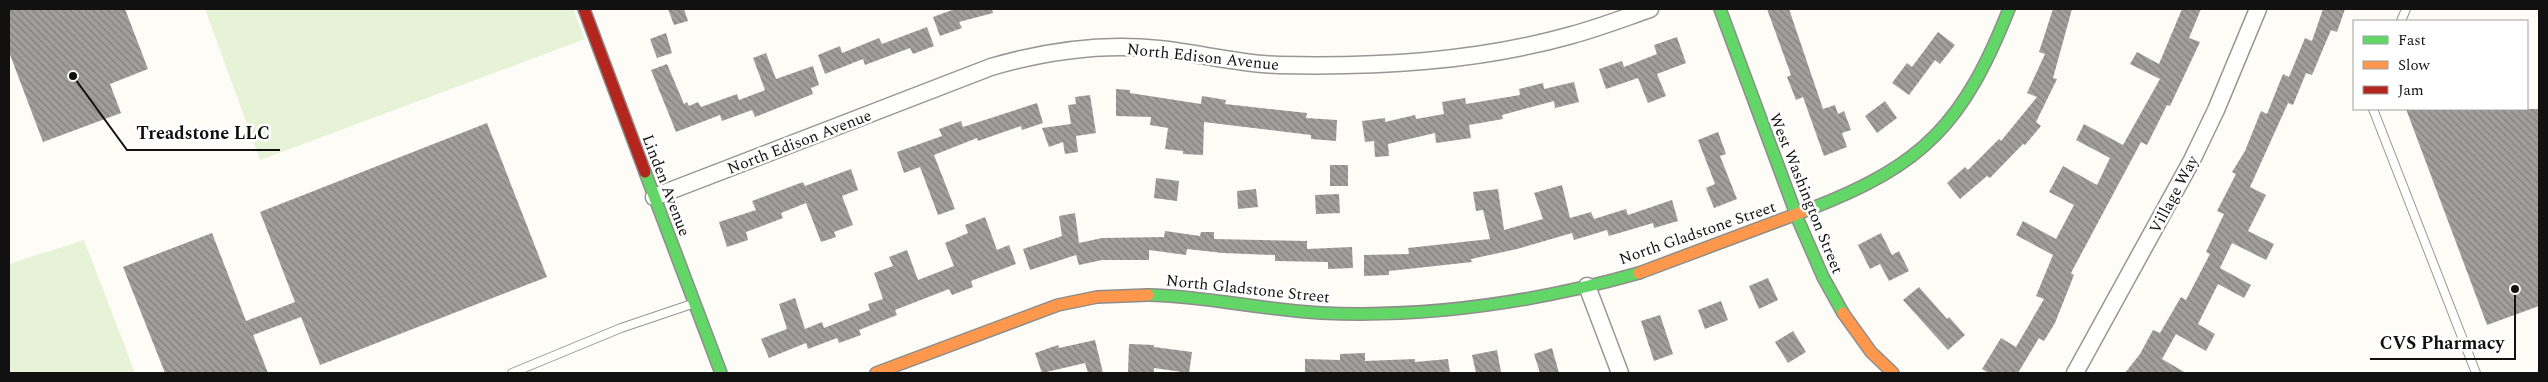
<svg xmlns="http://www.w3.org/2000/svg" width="2548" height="382" viewBox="0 0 2548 382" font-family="Spectral,serif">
<defs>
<pattern id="building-back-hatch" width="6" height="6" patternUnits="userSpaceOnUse" patternTransform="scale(1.25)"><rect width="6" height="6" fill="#a19f9c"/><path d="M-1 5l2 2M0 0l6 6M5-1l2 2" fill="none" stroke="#82807e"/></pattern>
</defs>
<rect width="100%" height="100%" fill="#fdfcf7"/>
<path fill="#e7f3d7" d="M205,9H573L585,39L260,160Z
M84,240L135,373H9V264Z"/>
<path fill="url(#building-back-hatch)" d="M9,9H125L148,69L110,84L121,113L43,142L9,52Z
M668,9H684L688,21L674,25Z
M955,9H992L993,13L959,22L962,28L940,36L933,17Z
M1767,9H1789L1823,109L1835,105L1838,114L1844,111L1851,130L1842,133L1847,147L1824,156L1803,97L1796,100L1787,77L1791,75Z
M2053,9H2072L2053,78L2057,79L2036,122L2041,126L2025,145L2023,144L1990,178L1987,176L1960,199L1947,183L1965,167L1968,170L1999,139L2001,141L2037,97L2027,93L2045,54L2039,52Z
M2182,9H2201L2189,38L2200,42L2170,106L2167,105L2147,145L2141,142L2071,273L2074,275L2055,323L2044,341L2039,338L2018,373H1989L1982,369L2001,338L2016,347L2044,299L2036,296L2053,255L2016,235L2023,221L2056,239L2074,205L2049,192L2063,166L2097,185L2110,158L2076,140L2084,124L2123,145L2160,79L2130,64L2137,52L2159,64Z
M2323,9H2345L2337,32L2331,30L2312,75L2306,73L2293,105L2288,103L2250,187L2266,195L2248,231L2274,244L2266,260L2232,243L2220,268L2251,285L2244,298L2218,284L2198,324L2215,334L2206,351L2176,334L2162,359L2186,373H2125L2140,354L2153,330L2160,333L2181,297L2186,300L2210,254L2206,252L2224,214L2217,211L2236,174L2232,172L2245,151L2261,111L2267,114L2283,74L2289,77L2305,38L2312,41Z
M927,27L934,46L913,54L910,48L865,65L863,59L825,74L818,55L840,46L842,53L879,38L882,44Z
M1938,32L1955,45L1940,64L1935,60L1909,95L1892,83L1907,63L1912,67Z
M666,33L672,53L657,58L650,39Z
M1677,37L1686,63L1657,74L1666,96L1648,103L1638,78L1606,89L1599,69L1622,61L1624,67L1657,54L1654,45Z
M766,53L776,79L813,66L819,85L811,88L813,94L755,117L752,110L722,121L720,115L676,132L651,70L667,64L684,104L687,102L689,106L698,102L701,107L737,94L739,100L765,90L753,58Z
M1574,82L1579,102L1555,108L1554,101L1502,115L1503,119L1469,125L1471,138L1436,143L1435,133L1388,144L1389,156L1375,157L1374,141L1365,142L1362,121L1385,118V122L1415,115L1416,119L1444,114L1442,102L1465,98L1466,104L1520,95L1519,89L1543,83L1544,89Z
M1116,89L1130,90V93L1201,104L1202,96L1226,100L1225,104L1307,113L1306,118L1337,120L1336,141L1311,139V135L1204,122L1203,155L1183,154V151L1165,149L1168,128L1150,125L1151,117L1116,116Z
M1090,95L1096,133L1076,136L1078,152L1065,154L1063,142L1049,147L1042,128L1071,124L1068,105L1076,104L1075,97Z
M1885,101L1897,118L1877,133L1865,116Z
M1037,103L1043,123L1022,130L1021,126L978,141L977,138L934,155L955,209L938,215L920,167L904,173L897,152L942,136L939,129L961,121L963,127Z
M2406,109H2539V306L2487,325Z
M487,123L547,277L320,365L301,317L253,335L268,373H165L123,267L212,233L246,321L295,302L260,212Z
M1718,132L1726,154L1720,156L1737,199L1714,208L1706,188L1715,184L1698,140Z
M1330,165H1348V186H1330Z
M851,169L858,190L842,196L853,225L834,232L836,237L821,242L806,203L781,213L783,218L746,232L748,240L727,247L719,222L756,210L752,201L803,182L805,186Z
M1156,178L1179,181L1177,201L1154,198Z
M1562,185L1570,218L1591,212L1594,219L1626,209L1628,215L1672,200L1678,221L1654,228L1653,223L1609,236L1607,230L1574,240L1572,233L1517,249L1471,259L1472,262L1389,271V275L1364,276V255L1409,254L1408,248L1490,239L1483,210L1476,211L1473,192L1498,189L1504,230L1543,219L1534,193Z
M1256,189L1258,207L1238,209L1237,191Z
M1339,194L1340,213L1316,214L1315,195Z
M1075,213L1079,243L1102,238L1164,237L1165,231L1200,236L1201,232H1214V239L1307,241V249L1352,247L1353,268L1328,269V262L1275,261V255L1223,253L1187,249L1186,255L1149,250V260H1102L1079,265L1076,255L1030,270L1023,249L1062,236L1059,216Z
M985,217L997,250L1009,245L1016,264L971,281L973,287L952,295L949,289L895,310L897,315L859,330L861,335L839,343L837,338L808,349L806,343L769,358L761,339L787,329L779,304L795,298L805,329L822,322L824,328L870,310L868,304L883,299L874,273L893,266L889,257L907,250L918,280L954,266L945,243L968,233L965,225Z
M1881,233L1892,255L1899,251L1909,271L1889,281L1880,264L1870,269L1858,245Z
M1768,278L1778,300L1759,309L1749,286Z
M1919,287L1947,319L1949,317L1965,335L1948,350L1903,300Z
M1721,301L1728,320L1705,329L1698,310Z
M1660,315L1673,354L1654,361L1641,321Z
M1793,331L1806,352L1788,363L1775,342Z
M1095,340L1103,373H1088L1085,363L1042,373L1035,353L1058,345L1059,348Z
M1129,344L1154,345V347L1192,352L1189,373L1154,368V373H1128Z
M1552,348L1559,373H1540L1534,354Z
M1497,350L1501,372L1476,373L1472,355Z
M1365,353V361L1415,359V362L1448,359L1450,373H1305V359L1340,360V354Z"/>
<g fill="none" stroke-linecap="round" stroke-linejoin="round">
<g stroke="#979795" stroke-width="10">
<path id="lane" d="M2401,21L2406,9
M2373,109L2476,373
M512,373L621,328L692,304"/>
</g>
<g stroke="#979795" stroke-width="19">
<path id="street" d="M654,197L991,67C1046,51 1102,43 1159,49C1199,53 1239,64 1279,65C1377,67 1476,62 1572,35C1598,28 1624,18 1650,9
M1587,286L1620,373
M2075,373L2192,160L2216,110L2258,9"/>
</g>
<g stroke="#8e8d8b" stroke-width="14">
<path id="fast" d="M1720,9L1799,222L1823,277L1843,313
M645,172L721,373
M1810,209C1925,165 1964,122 2009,9
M1148,295C1206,296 1263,310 1321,313C1428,318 1536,302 1639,273"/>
</g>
<g stroke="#8e8d8b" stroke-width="14">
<path id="slow" d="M1639,273L1810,209
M1843,313L1871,352L1893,373
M876,373L1058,305L1097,297L1148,295"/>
</g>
<g stroke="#8e8d8b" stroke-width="14">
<path id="jam" d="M584,9L645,172"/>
</g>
<use href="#lane" stroke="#fffffe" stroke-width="8"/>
<use href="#street" stroke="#fffffe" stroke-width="16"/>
<use href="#fast" stroke="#63d668" stroke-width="11"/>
<use href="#slow" stroke="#ff974d" stroke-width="11"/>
<use href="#jam" stroke="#b3261e" stroke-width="11"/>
</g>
<g text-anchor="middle" stroke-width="5" stroke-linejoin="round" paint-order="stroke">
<g font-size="16" fill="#111" stroke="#fff">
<text transform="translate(1203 56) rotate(6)" y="6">North Edison Avenue</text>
<text transform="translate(799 141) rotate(-21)" y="6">North Edison Avenue</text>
<text transform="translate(667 185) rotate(69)" y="6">Linden Avenue</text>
<text transform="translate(1807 193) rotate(68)" y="6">West Washington Street</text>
<text transform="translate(2173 194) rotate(-62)" y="6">Village Way</text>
<text transform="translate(1697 232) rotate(-19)" y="6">North Gladstone Street</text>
<text transform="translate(1248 288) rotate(6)" y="6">North Gladstone Street</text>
</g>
</g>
<path fill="none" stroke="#111" stroke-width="2" d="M73 76L127 150H280M2515 289L2515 359H2370"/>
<g fill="#111" stroke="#fff" stroke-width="2">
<circle cx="73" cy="76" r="5"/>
<circle cx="2515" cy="289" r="5"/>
</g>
<g font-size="18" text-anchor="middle" font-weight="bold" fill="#111" stroke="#fff" stroke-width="5" stroke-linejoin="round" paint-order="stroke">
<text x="203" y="139">Treadstone LLC</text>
<text x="2442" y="349">CVS Pharmacy</text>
</g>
<rect width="2548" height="382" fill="none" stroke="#111111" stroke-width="20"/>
<rect x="2353" y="20" width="175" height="90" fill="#ffffff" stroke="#a0a0a0"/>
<rect x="2363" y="36" width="25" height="8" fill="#63d668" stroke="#a0a0a0"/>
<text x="2398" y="45" font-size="15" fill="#111111">Fast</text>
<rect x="2363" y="61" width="25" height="8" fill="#ff974d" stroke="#a0a0a0"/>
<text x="2398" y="70" font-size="15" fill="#111111">Slow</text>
<rect x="2363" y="86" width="25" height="8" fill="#b3261e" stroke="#a0a0a0"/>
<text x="2398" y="95" font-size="15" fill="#111111">Jam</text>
</svg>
